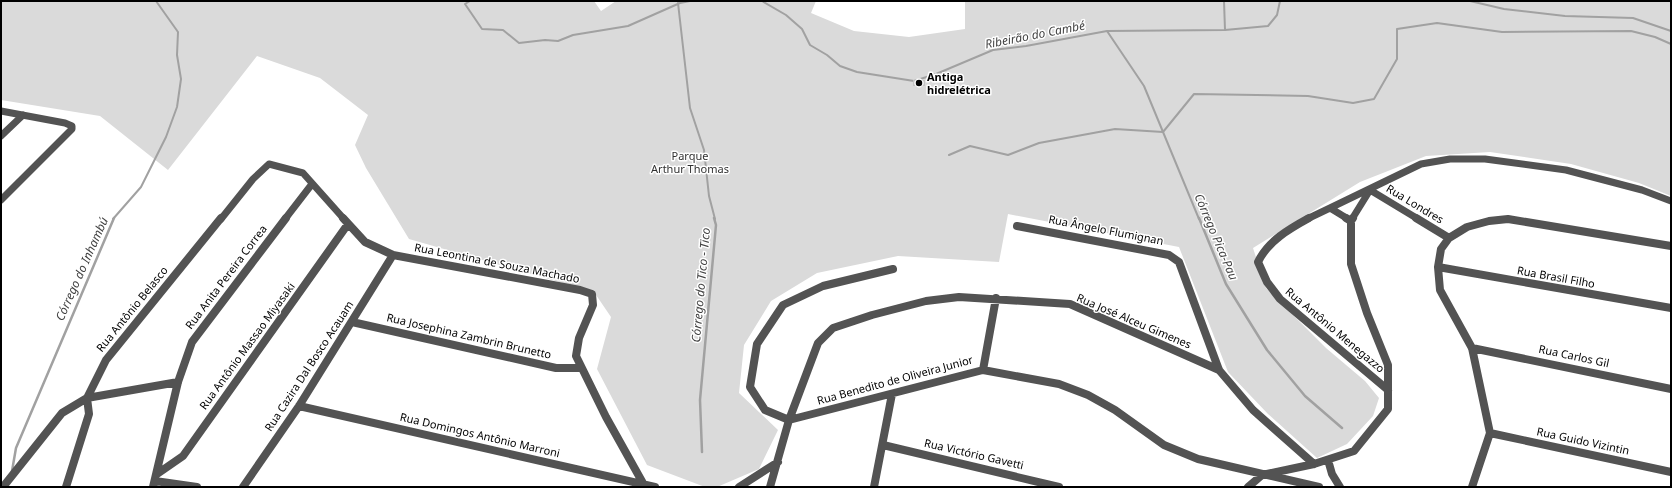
<svg xmlns="http://www.w3.org/2000/svg" width="1672" height="488" viewBox="0 0 1672 488" font-family="'Noto Sans',sans-serif">
<rect width="100%" height="100%" fill="#fff"/>
<path fill="#dadada" d="M1,1H594L601,11L616,1H816L811,13L854,31L909,37L965,29V1H1671V196L1639,183L1571,164L1490,152L1426,156L1360,182L1253,248L1266,288L1326,348L1365,381L1379,398L1373,416L1347,444L1317,458L1268,414L1228,372L1179,247L1008,214L999,262L898,256L817,273L771,301L744,345L739,393L778,430L759,469L717,487H705L647,465L597,369L611,317L594,292L409,239L366,168L355,145L368,115L320,78L257,56L168,170L100,116L1,100Z"/>
<g fill="none" stroke-linecap="round" stroke-linejoin="round">
<path stroke="#a1a1a1" stroke-width="2" d="M470,1L465,4L482,29L503,30L519,43L545,40L558,41L573,35L628,26L680,3L690,1
M762,1L786,15L802,29L810,45L827,55L840,66L857,72L914,81L936,74L993,50L1026,46L1107,31L1225,30L1268,26L1277,15L1280,1
M1224,1L1225,30
M1470,1L1504,9L1565,16L1633,18L1671,31
M678,3L690,108L704,150L709,196L715,219
M1107,31L1144,86L1199,219
M949,155L970,146L1008,155L1039,143L1115,129L1163,132L1194,94L1308,96L1353,103L1374,99L1397,59V29L1437,23L1502,32L1631,31L1655,37L1671,44
M113,219L141,187L166,137L177,107L181,79L177,55L178,32L156,1"/>
<path stroke="#a1a1a1" stroke-width="2.5" d="M1199,218L1226,284L1267,350L1305,396L1342,428
M702,452L700,400L716,225L714,218
M12,471L16,448L114,218"/>
</g>
<path fill="#c3c3c3" d="M913,80H925V86H913Z"/>
<g fill="none" stroke-linecap="round" stroke-linejoin="round">
<path stroke="#535353" stroke-width="7" d="M1,111L65,123L72,126V129L1,200
M1,136L23,115
M1370,190L1418,219
M1330,208L1421,164L1450,159H1485L1566,170L1642,190L1671,201
M221,219L253,179L269,164L303,173L344,219
M285,219L312,184
M1307,219L1330,208L1348,219
M1352,219L1370,190"/>
<path stroke="#535353" stroke-width="8" d="M343,218L365,242L393,255L580,290L592,294L593,305L579,338L576,356L606,417L644,485
M1309,218C1289,229 1268,241 1258,262L1267,282L1280,299L1388,390
M1346,218L1351,221
M1416,218L1449,238
M1351,221L1353,218
M1017,226L1169,255L1179,262L1219,370L1253,410L1314,464
M1438,267L1671,308
M352,322L556,368H581
M1472,348L1671,389
M983,370L996,298
M299,406L655,487
M789,420L983,370L1059,384L1088,395L1115,410L1164,445L1198,459L1319,487
M789,420L765,410L750,387L757,344L783,305L823,286L893,269
M1490,433L1671,472
M883,445L1059,487
M1328,460L1332,474L1340,487
M157,474L183,456L348,224
M155,481L197,487
M3,487L62,413L87,398L106,360L221,218
M66,487L89,414L87,398L178,382
M153,487L178,382L192,342L286,218
M243,487L299,406L393,255
M739,487L778,462
M770,487L789,420L818,343L833,328L872,315L926,301L959,297L1070,304L1219,370
M874,487L892,394
M1248,487L1262,475L1314,464L1354,451L1388,409V365L1367,313L1351,264V221
M1472,487L1490,433L1472,348L1440,290L1438,267L1441,249L1449,238L1467,227L1489,221L1508,219L1671,246"/>
</g>
<circle fill="#000" stroke="#fff" stroke-width="1.5" cx="919" cy="83" r="4"/>
<g text-anchor="middle" stroke-width="3" stroke-linejoin="round" paint-order="stroke">
<g font-size="11" font-weight="bold" fill="#000" stroke="#fff" text-anchor="start">
<text x="927" y="81">Antiga<tspan x="927" dy="13">hidrelétrica</tspan></text>
</g>
<g font-size="11" fill="#313131" stroke="#fff">
<text x="690" y="160">Parque<tspan x="690" dy="13">Arthur Thomas</tspan></text>
</g>
<g font-size="11" fill="#000" stroke="#fff">
<text transform="translate(1415 204) rotate(31)" y="4">Rua Londres</text>
<text transform="translate(1106 230) rotate(11)" y="4">Rua Ângelo Flumignan</text>
<text transform="translate(497 263) rotate(11)" y="4">Rua Leontina de Souza Machado</text>
<text transform="translate(226 277) rotate(-53)" y="4">Rua Anita Pereira Correa</text>
<text transform="translate(1556 277) rotate(10)" y="4">Rua Brasil Filho</text>
<text transform="translate(132 309) rotate(-51)" y="4">Rua Antônio Belasco</text>
<text transform="translate(1134 321) rotate(23)" y="4">Rua José Alceu Gimenes</text>
<text transform="translate(1335 330) rotate(40)" y="4">Rua Antônio Menegazzo</text>
<text transform="translate(469 336) rotate(13)" y="4">Rua Josephina Zambrin Brunetto</text>
<text transform="translate(247 346) rotate(-54)" y="4">Rua Antônio Massao Miyasaki</text>
<text transform="translate(1574 356) rotate(12)" y="4">Rua Carlos Gil</text>
<text transform="translate(309 366) rotate(-57)" y="4">Rua Cazira Dal Bosco Acauam</text>
<text transform="translate(895 380) rotate(-15)" y="4">Rua Benedito de Oliveira Junior</text>
<text transform="translate(480 435) rotate(13)" y="4">Rua Domingos Antônio Marroni</text>
<text transform="translate(1583 441) rotate(12)" y="4">Rua Guido Vizintin</text>
<text transform="translate(974 454) rotate(13)" y="4">Rua Victório Gavetti</text>
</g>
<g font-size="12" font-style="italic" fill="#424242" stroke="#fff">
<text transform="translate(1035 35) rotate(-11)" y="4">Ribeirão do Cambé</text>
<text transform="translate(1216 237) rotate(67)" y="4">Córrego Pica-Pau</text>
<text transform="translate(82 269) rotate(-66)" y="4">Córrego do Inhambú</text>
<text transform="translate(701 285) rotate(-85)" y="4">Córrego do Tico - Tico</text>
</g>
</g>
<rect width="1672" height="488" fill="none" stroke="#000000" stroke-width="4"/>
</svg>
